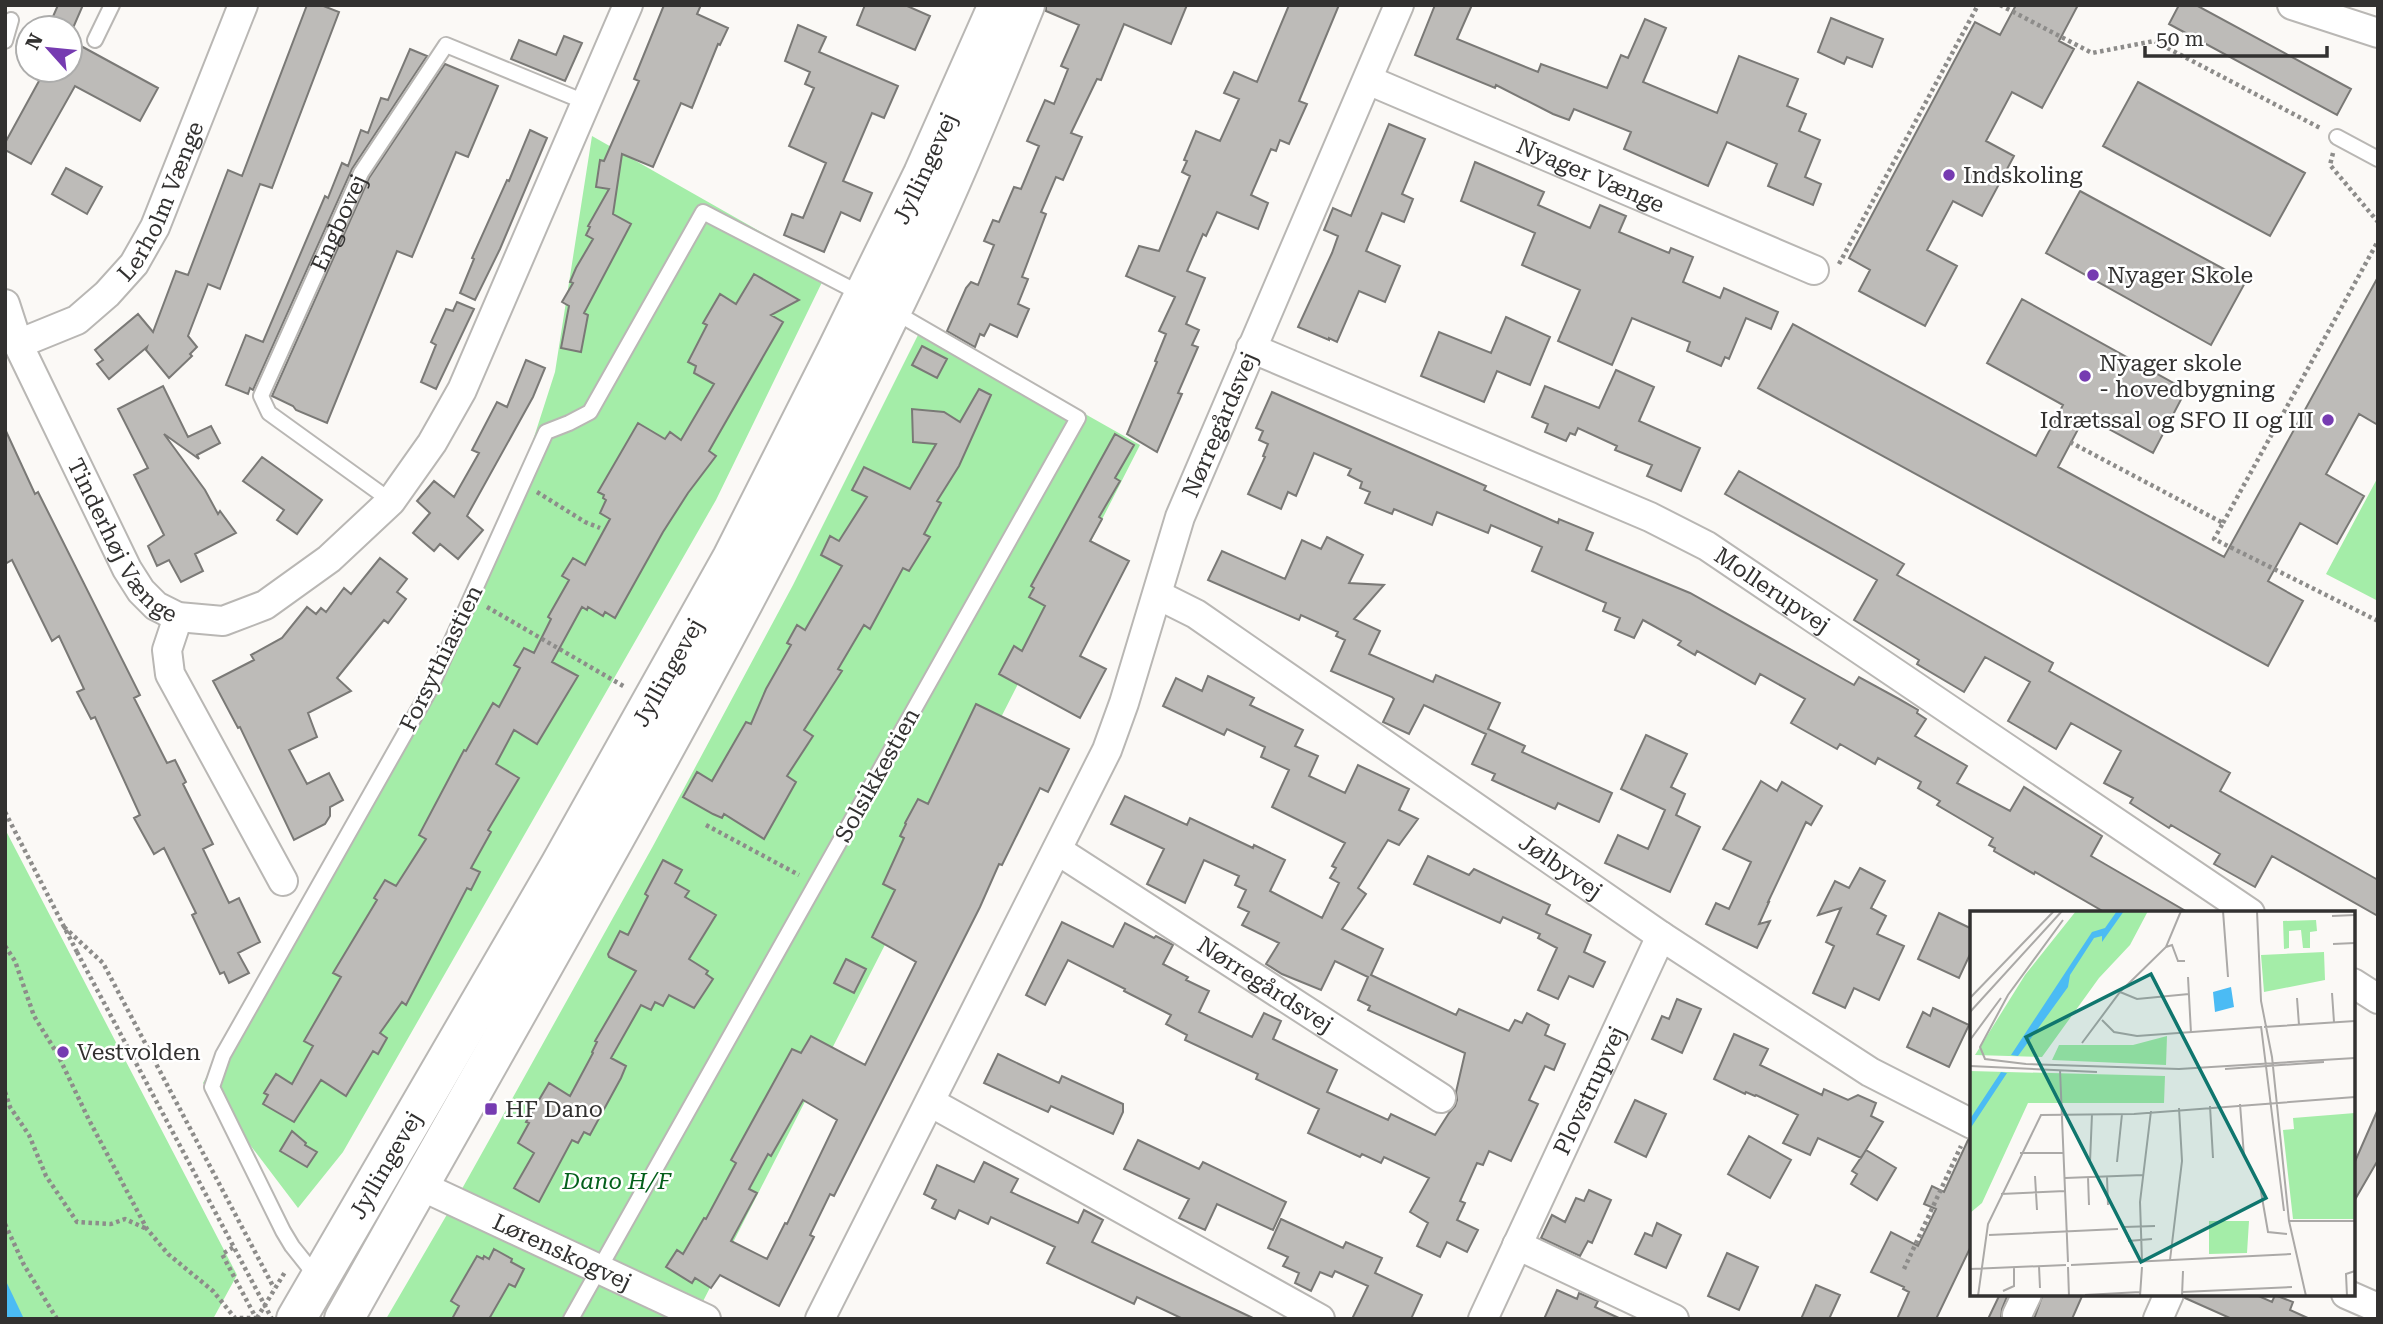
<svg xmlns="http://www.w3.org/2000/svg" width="2383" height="1324" viewBox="0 0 2383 1324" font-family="'Roboto Serif',serif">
<rect width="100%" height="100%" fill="#fbf9f6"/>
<path fill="#a4eda8" d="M592,136L828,270L716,500L343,1152L298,1208L203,1083L426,684L526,462L555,372Z
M924,323L1140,445L694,1319H386L463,1187L653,846L793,585Z
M2378,477V601L2326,574Z
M5,829L237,1275L213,1319H5Z"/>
<path fill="#4bbbf4" d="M5,1279L24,1319H5Z"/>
<path fill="#bdbbb8" stroke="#7a7976" stroke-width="2" fill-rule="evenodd" d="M58,5H83L73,28H48Z
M307,5H321L339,12L272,188L260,184L220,289L208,284L188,336L197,347L190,354L192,356L169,378L146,350L147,347L109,379L97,364L103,360L95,350L138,314L153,332L176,271L188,275L228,170L242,176Z
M664,5H701L697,14L728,28L720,45L718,44L692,108L681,103L653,167L622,154L613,214L631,224L584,313L588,315L581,352L561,348L569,306L562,302L573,283L570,282L576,268L593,239L586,235L590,227L588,226L609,189L596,187L600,160L604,161L639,81L634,79Z
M865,5H905L930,16L915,50L857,25Z
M1046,5H1187L1171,44L1124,24L1101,80L1097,79L1071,133L1082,137L1063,180L1056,177L1041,212L1046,214L1022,277L1028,279L1018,304L1029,309L1017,337L990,324L984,336L980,334L975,347L947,331L966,288L971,282L978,285L994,245L984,241L993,220L999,222L1014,187L1021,189L1039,146L1027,141L1045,100L1054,104L1068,69L1061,66L1079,25L1046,11Z
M1289,5H1339L1299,101L1307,104L1289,144L1280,140L1276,151L1271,149L1251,195L1268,203L1258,229L1217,212L1206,236L1203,234L1187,271L1205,278L1186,324L1199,330L1192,345L1198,347L1178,393L1182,394L1157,452L1127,434L1157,362L1155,361L1166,334L1159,331L1175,297L1126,276L1139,246L1159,251L1190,176L1182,172L1187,161L1184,160L1196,131L1220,141L1239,99L1224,93L1234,72L1257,82Z
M1435,5H1472L1457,39L1538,72L1541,64L1607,88L1621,55L1628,58L1645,19L1666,28L1643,82L1717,113L1739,56L1798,79L1787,106L1806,114L1799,131L1820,140L1805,177L1821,184L1813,205L1768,186L1777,164L1727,142L1708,186L1624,149L1631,132L1574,109L1569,120L1553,114L1496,85L1495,88L1415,55Z
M2016,5H2078L2059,41L2074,49L2042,108L2012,92L1986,141L2014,156L1982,216L1953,201L1927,250L1957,266L1925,326L1859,291L1870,270L1849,258L1975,22L2000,35Z
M2179,5H2196L2351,89L2337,115L2169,24Z
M1831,18L1883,39L1872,67L1847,57L1844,64L1818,52Z
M798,25L826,37L819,52L898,86L884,118L872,113L843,181L872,193L860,221L841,212L824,252L784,235L792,214L803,218L826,163L789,146L814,88L805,84L810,72L785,61Z
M564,36L582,43L565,81L511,59L519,40L556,55Z
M70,40L158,88L140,121L75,86L31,164L5,150V143L45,70H70Z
M410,49L427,56L352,169L253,390L250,388L248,394L226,385L246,335L263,342L325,196L328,198L342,163L348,166L361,130L368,133L381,98L388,100Z
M445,64L498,86L468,157L456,152L412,257L397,251L327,423L296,410L293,406L272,396L369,178Z
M2138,82L2305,173L2270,236L2103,146Z
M1389,124L1425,139L1402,194L1413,199L1404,222L1382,213L1366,251L1400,266L1385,302L1359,291L1337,342L1329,338V340L1298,327L1332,253L1338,236L1324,230L1333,208L1351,216Z
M530,130L547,138L500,249L475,300L460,293L474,259L472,258L507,180L509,181Z
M1475,162L1544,192L1538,205L1590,228L1600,205L1626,216L1619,232L1669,253L1671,248L1693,257L1683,282L1720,298L1724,288L1778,312L1771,329L1746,318L1729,359L1725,357L1721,366L1687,351L1690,342L1632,318L1612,365L1558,341L1580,290L1522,265L1535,233L1461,201Z
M66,168L102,187L87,214L52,194Z
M2080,191L2246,281L2211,345L2046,253Z
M754,274L799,300L771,315L783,322L709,451L716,456L688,493L663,532L615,618L605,612L603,616L588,607L587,610L582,607L552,662L578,676L537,744L514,730L496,764L519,778L488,830L491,832L471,868L480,872L471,890L467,888L406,1005L402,1002L380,1033L387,1038L378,1054L373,1051L346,1096L321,1080L294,1122L263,1104L268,1095L264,1093L276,1074L292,1084L313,1046L304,1041L341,977L333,973L377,900L374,898L385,880L396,886L426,839L419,835L464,750L466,751L493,703L499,707L520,668L514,665L524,648L534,653L551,619L548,617L569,580L562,576L573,558L585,565L610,519L600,513L606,500L603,498L604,495L598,492L638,423L665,439L670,432L681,440L714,384L694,373L696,366L688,362L707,325L703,323L720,294L736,304Z
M2378,277V425L2359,414L2326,474L2364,496L2337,544L2300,523L2268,581L2303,601L2268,666L1758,388L1793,324L2036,456L2063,405L1987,363L2022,299L2186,390L2153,453L2085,416L2058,467L2224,557Z
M457,302L474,309L436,389L421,382L436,345L431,342L446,309L453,311Z
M1506,317L1550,337L1530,385L1497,371L1484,402L1421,376L1439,332L1491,353Z
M922,346L947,359L937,378L912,365Z
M526,360L545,368L533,397L467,516L483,530L458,559L440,544L434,551L413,533L430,513L417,501L434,481L454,497L479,453L472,450L497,402L507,407Z
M1616,370L1654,387L1639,421L1700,448L1681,491L1647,476L1652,465L1615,450L1617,446L1578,428L1575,435L1570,433L1566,441L1545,432L1548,424L1532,417L1545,386L1599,408Z
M163,386L188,437L211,426L220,443L197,455L199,459L164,434L205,490L218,514L220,511L236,533L195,554L203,571L181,582L169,560L157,566L148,546L164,535L134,475L148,468L118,409Z
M979,389L991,395L959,466L937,501L941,503L924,534L930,537L909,571L903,568L870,629L864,625L838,669L842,671L804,730L813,736L787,776L796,782L764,839L724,814L722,818L713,814L683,797L697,772L712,781L746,722L751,724L766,689L791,645L787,643L797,625L805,630L842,566L821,555L830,536L839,541L867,497L852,490L864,467L910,489L936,444L913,442L912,409L944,412L960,422Z
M1272,392L1486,486L1484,490L1558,523L1559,519L1593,533L1586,550L1690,593L1854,685L1859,677L1899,699L1918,710L1917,713L1926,719L1915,736L1967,766L1957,783L2010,811L2024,787L2102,836L2091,856L2189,913H2106L2035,872L2034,874L1994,851L1995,848L1989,845L1993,838L1937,805L1940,801L1918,788L1921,782L1878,758L1875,764L1840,744L1837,749L1791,723L1805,699L1760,674L1755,684L1697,651L1695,655L1678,645L1681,641L1643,620L1634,638L1615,630L1620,618L1603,611L1606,603L1532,571L1542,547L1491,525L1488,533L1437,512L1432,525L1394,509L1392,514L1365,503L1370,492L1360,488L1362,482L1348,475L1351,469L1314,453L1296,496L1288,492L1281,509L1248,494L1265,457L1263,456L1268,444L1259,440L1263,431L1256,428Z
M5,429L35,494L38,492L140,695L134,698L167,763L175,760L186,782L183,784L213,844L203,849L229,903L239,898L260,942L238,953L249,973L229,983L224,972L220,974L192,915L196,913L164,848L154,854L134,818L140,815L95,717L91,719L77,692L84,689L59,636L52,641L12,560L5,564Z
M1115,434L1134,445L1115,478L1120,481L1099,517L1102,519L1090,541L1129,561L1080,656L1106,669L1080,718L999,674L1014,646L1022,651L1045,606L1029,597L1034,588L1031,586Z
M262,457L322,500L297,534L277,520L284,510L243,481Z
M1739,471L1904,564L1897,575L2053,663L2049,671L2230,773L2220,791L2378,880V916L2272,856L2255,887L2214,864L2220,854L2171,825L2169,828L2130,803L2133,798L2104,783L2121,751L2071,723L2056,749L2008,721L2030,682L1985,657L1964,692L1917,664L1919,660L1854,620L1877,580L1725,494Z
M1327,537L1363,555L1349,583L1384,585L1354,619L1380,631L1369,654L1433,682L1436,675L1500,703L1488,729L1525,746L1522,752L1612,793L1599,822L1558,803L1555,809L1492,780L1495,774L1472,764L1486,734L1424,705L1409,734L1383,722L1394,699L1392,697L1331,671L1345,640L1336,636L1338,632L1301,615L1299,620L1208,580L1222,551L1285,579L1302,540L1321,549Z
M380,558L407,579L397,592L406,599L388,623L384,620L337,678L351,691L308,713L317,737L289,750L307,784L329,773L343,800L330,807V816L325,824L294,840L240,727L238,728L213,681L254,660L251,655L282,638L307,607L316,614L321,608L326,612L344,588L351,594Z
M1208,676L1254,698L1250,705L1303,730L1295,746L1318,756L1309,776L1345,793L1358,765L1409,789L1399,810L1418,819L1399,845L1388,840L1358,888L1366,894L1342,929L1383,949L1371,975L1456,1015L1459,1009L1509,1031L1515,1020L1522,1023L1527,1013L1549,1025L1545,1035L1565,1044L1554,1070L1545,1066L1529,1100L1538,1104L1511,1161L1489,1151L1483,1165L1477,1163L1460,1201L1465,1203L1457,1220L1478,1230L1467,1252L1447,1242L1440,1257L1417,1246L1428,1223L1410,1212L1429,1178L1384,1157L1381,1163L1362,1154L1360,1157L1308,1133L1319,1109L1256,1079L1258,1074L1185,1040L1187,1035L1166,1024L1171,1015L1124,991L1125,989L1068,960L1045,1005L1026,995L1062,922L1113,947L1125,923L1154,938L1156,936L1173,945L1163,964L1188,977L1186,980L1209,991L1199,1012L1252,1037L1264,1013L1281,1021L1273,1039L1337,1070L1327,1092L1388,1120L1391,1114L1435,1135L1449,1113L1455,1106L1457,1100L1456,1092L1465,1053L1368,1010L1370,1006L1358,1000L1368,977L1335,961L1321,990L1282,974L1266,964L1279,943L1242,925L1249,912L1238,907L1246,890L1235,885L1239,876L1204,860L1185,903L1147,884L1164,849L1111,824L1125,796L1187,825L1190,818L1253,848L1254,845L1285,860L1270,891L1322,918L1339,883L1330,878L1336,868L1332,866L1345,843L1272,807L1289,770L1261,757L1265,747L1227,729L1224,735L1163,706L1176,678L1202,691Z
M976,704L1069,749L1048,792L1040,788L1002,865L999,864L980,907L834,1196L830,1194L810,1235L814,1237L779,1306L720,1275L711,1288L695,1278L692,1283L666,1267L677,1250L683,1254L704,1218L706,1219L736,1163L731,1160L792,1049L801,1053L811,1036L865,1065L916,962L872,937L895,890L883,884L904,838L900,836L906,824L905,823L918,799L928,804ZM803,1100L837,1120L787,1224L785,1223L767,1259L731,1241L757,1193L749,1189L768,1154L771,1156Z
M1646,735L1687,754L1671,787L1685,794L1676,815L1700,827L1670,892L1605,863L1618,835L1648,849L1665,810L1621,789Z
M1761,781L1777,791L1782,782L1822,806L1811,825L1806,822L1768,902H1769L1759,924L1770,921L1757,948L1706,924L1716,903L1729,909L1751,862L1723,849Z
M1428,856L1469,875L1474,869L1550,905L1546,914L1591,935L1584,952L1605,962L1593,987L1569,976L1558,999L1538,990L1557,948L1538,938L1540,934L1503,917L1500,923L1414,884Z
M663,860L682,870L675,883L689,891L685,897L716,915L689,959L708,971L706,974L713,979L694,1008L669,995L663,1006L655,1002L651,1010L641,1005L611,1058L626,1066L621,1078L590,1135L584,1132L578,1143L572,1140L539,1202L514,1188L534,1153L518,1143L529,1123L526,1122L549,1083L570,1096L593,1053L592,1052L597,1042L595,1041L636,971L609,957L608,954L620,931L628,935L648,896L645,894Z
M1860,868L1885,881L1871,908L1886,916L1877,934L1904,946L1879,1000L1854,988L1845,1008L1813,993L1834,946L1826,942L1841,908L1818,915L1835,881L1849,888Z
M1939,913L1972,929V950L1959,978L1918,959Z
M846,959L866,969L854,993L834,983Z
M1677,999L1701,1009L1682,1053L1652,1039L1662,1016L1669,1019Z
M1933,1008L1969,1025L1949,1067L1907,1047L1923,1012L1930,1016Z
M1734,1034L1768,1049L1760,1065L1822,1095L1824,1089L1848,1100L1858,1095L1876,1103L1871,1116L1883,1122L1861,1158L1818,1138L1810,1155L1783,1143L1798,1115L1756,1095L1755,1096L1746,1092L1745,1094L1714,1079Z
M998,1054L1059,1083L1062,1076L1123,1104V1112L1113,1134L1051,1106L1048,1112L984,1083Z
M1635,1100L1666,1114L1646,1157L1615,1142Z
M2378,1109V1160L2353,1203V1166Z
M292,1131L306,1143L305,1145L317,1152L307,1167L280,1151Z
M1749,1136L1791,1160L1770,1198L1728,1174Z
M1138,1140L1199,1169L1203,1162L1286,1202L1273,1230L1217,1204L1205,1230L1179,1218L1189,1199L1124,1169Z
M1968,1140H1972V1244L1936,1319H1897L1909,1292L1903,1289L1904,1287L1871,1272L1891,1232L1918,1246L1936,1209L1924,1204L1932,1186L1944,1192Z
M1866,1150L1896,1168L1877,1200L1851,1184L1857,1174L1852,1171Z
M984,1162L1018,1179L1011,1192L1078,1223L1084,1210L1103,1220L1092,1242L1255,1319H1183L1137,1297L1134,1304L1047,1263L1055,1247L991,1217L988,1224L959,1210L955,1219L932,1208L936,1200L924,1194L937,1165L974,1182Z
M1589,1190L1611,1200L1592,1243L1588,1241L1580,1256L1541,1238L1552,1215L1565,1222L1576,1198L1584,1201Z
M1281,1219L1343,1248L1346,1242L1382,1258L1375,1273L1422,1295L1411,1319H1352L1368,1286L1335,1271L1332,1277L1320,1272L1311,1291L1295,1283L1299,1273L1283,1266L1288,1257L1268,1248Z
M1657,1223L1681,1235L1666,1268L1635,1254L1645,1233L1652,1236Z
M494,1249L512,1259L511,1262L524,1269L515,1287L509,1284L489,1319H452L459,1306L451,1301L477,1256L483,1259L484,1256L489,1259Z
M1727,1253L1758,1267L1739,1310L1708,1296Z
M1816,1285L1840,1295L1829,1319H1801Z
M1557,1290L1577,1299L1579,1293L1598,1301L1595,1307L1621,1319H1544Z
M2000,1294H2008L2002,1309L2001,1319H1988Z
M2043,1294H2083L2072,1319H2034Z
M2185,1294H2254L2272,1302L2275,1295L2293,1302L2290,1310L2310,1319H2232L2185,1298Z"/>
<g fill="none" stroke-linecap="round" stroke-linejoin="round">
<g stroke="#b9b7b4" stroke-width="18">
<g id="lane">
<path d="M95,40L112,5"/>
<path d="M5,41L11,20"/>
<path d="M2337,137L2378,159"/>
<path id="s1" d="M391,501L269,413L261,396L361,173L446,45L585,102"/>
<path d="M316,1276L292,1246L283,1231L212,1087L223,1055L429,691L546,432L569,423L590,412L703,212L863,295"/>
<path d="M571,1319L1078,418L893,311"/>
</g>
</g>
<g stroke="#b9b7b4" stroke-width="32">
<g id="street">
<path d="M2292,5L2378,33"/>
<path id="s2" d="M1368,80L1814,270"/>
<path id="s3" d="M5,304L18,344L127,569L141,591L156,606L178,617L223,621L265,605L329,559L391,501L432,443L462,390L628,5"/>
<path id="s4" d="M18,344L77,320L107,294L134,264L155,227L243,5"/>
<path id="s5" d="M1251,348L1650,517L1707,546L2250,913"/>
<path id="s6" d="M1158,595L1196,614L1661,936L1870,1072L1972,1124"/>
<path d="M178,617L167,650L170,674L283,881"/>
<path id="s7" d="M1057,850L1441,1098"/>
<path d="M2353,983L2378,999"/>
<path d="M930,1102L1320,1319"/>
<path id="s8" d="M419,1185L706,1319"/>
<path d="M1517,1245L1674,1319"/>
<path d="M2346,1294L2378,1308"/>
<path d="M2017,1315L2027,1294"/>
<path id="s9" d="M820,1319L1107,750L1124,703L1180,517L1399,5"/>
<path id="s10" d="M1483,1319L1661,936"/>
<path d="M2158,1319L2169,1294"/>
</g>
</g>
<g stroke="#b9b7b4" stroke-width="42">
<g id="secondary">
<path id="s11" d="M296,1319L560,865L732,558L836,352L923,174L998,5"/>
<path d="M344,1319C531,985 725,656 891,312C940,212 983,108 1025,5"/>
</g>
</g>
<path stroke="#8d8c8a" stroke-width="4.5" stroke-dasharray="3.5 3.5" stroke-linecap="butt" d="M2000,5L2092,53L2154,41L2322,129
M2333,153L2330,165L2378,222
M1839,264L1978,5
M2070,442L2223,523L2214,539L2378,621
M537,492L585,522L600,528
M2223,523L2378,241
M487,607L625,687
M5,812L77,952
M706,825L799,875
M64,927L103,963L274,1288
M5,946L15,961L34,1016L58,1055L89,1120L147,1229L168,1254L213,1291L235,1318H256L222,1254L234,1247
M5,1092L10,1107L29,1135L46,1176L77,1222L111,1224L125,1219L147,1229
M5,1224L24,1265L57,1319
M1904,1269L1961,1146
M257,1318L285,1272"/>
<use href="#lane" stroke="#fff" stroke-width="14"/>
<use href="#street" stroke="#fff" stroke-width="28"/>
<use href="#secondary" stroke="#fff" stroke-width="38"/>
<path stroke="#8d8c8a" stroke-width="4.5" stroke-dasharray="3.5 3.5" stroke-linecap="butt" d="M77,952L272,1319"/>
</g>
<g fill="#763bb1" stroke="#fff" stroke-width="2.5">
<circle cx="1949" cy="175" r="7"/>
<circle cx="2093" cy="275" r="7"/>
<circle cx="2085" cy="376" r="7"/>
<circle cx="2328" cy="420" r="7"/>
<circle cx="63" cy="1052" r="7"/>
<rect x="484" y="1102" width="14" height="14" rx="3.5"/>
</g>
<g text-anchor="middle" stroke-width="5" stroke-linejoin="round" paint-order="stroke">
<g font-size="23" fill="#323130" stroke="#fff">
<text dy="8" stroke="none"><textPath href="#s11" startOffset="1312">Jyllingevej</textPath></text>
<text dy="8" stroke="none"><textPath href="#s2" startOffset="242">Nyager Vænge</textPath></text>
<text dy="8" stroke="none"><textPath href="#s4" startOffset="212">Lerholm Vænge</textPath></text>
<text dy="8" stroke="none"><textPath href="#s1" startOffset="359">Engbovej</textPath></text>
<text dy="8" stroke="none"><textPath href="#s9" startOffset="982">Nørregårdsvej</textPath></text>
<text dy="8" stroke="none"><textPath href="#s3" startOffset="266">Tinderhøj Vænge</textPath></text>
<text dy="8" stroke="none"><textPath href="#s5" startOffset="576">Mollerupvej</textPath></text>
<text transform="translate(441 658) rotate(-64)" y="8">Forsythiastien</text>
<text dy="8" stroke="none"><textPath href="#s11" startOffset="746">Jyllingevej</textPath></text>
<text transform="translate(877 775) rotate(-61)" y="8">Solsikkestien</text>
<text dy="8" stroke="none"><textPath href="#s6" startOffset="486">Jølbyvej</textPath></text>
<text dy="8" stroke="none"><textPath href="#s7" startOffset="248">Nørregårdsvej</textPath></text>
<text dy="8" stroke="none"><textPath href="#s10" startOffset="252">Plovstrupvej</textPath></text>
<text dy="8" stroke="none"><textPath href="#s11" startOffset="178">Jyllingevej</textPath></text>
<text dy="8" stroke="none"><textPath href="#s8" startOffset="158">Lørenskogvej</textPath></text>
</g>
<g font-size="23" fill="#323130" stroke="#fff" text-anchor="start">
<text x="1963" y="183">Indskoling</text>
<text x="2107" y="283">Nyager Skole</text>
<text x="2099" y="371">Nyager skole<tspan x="2099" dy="26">- hovedbygning</tspan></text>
<text x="2314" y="428" text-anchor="end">Idrætssal og SFO II og III</text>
<text x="77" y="1060">Vestvolden</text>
<text x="505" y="1117">HF Dano</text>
</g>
<g font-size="23" font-style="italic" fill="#045f1b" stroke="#fff">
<text x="617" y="1189">Dano H/F</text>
</g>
</g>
<g transform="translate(1970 911)">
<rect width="385" height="385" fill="#fbf9f6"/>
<path d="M106,0H178L160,34L129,67L72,146L5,144L55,64ZM346,9L347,20L340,21V37H333L331,19L319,20V37L314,38L313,10ZM354,41L355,69L294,81L291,44ZM197,125L196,154L82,149L89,134H163ZM0,160L195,165L194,192H58L12,292L0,302ZM385,202V308H323L313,219L324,218L323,207ZM239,310H279L277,342L239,343Z" fill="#a4eda8"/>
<path d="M147,0H154L132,31V25L124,27L100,64L98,76L48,145L41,144L122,21L135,17ZM261,76L264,96L245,101L243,81ZM31,161L37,162L0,218V208Z" fill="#4bbbf4"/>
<path fill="none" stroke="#aba9a7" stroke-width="2" d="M253,0L258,66M287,0L291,90L302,146L319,310L336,385M362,5L385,4M363,33L385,32M196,36L202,34L208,50H215M218,66L221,122M150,81L167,88L219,83M362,82L364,111M0,87L84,0M327,87L329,114M0,101L92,0M132,109L144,121L167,125L291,116M291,115L314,300M294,116L385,110M0,129L31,87M112,132L150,81L196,36L211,0M56,153L209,158L385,147M56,153L15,148L10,136L38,84L93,9M0,155L127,161M255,158L354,151M90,159L98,351M270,193L274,245M240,195L243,247M50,242H94M120,251L122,203M147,251L152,203M65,265L67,299M118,266L119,294M137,266L138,294M95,267L173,264M290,275L298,321L317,323M31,283L95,280M319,310H385M154,316L185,315M19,324L148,318M158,330L182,328M200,349L212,250L209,197M172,350L170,291L181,200M101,354L321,343M69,355L70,377M98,356L99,385M0,358L96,354M33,380L44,375V357M212,381L322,376M115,384L170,381M8,385L18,313L71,204L164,203L385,186M170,385L172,356M212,385L213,360M377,385L376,363L385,360"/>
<path fill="#0f766e" fill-opacity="0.15" stroke="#0f766e" stroke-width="3.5" d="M181,63L296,287L171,351L56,126Z"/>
<rect width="385" height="385" fill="none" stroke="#323130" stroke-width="3.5"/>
</g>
<rect width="2383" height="1324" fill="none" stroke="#323130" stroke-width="14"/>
<g transform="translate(49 49) rotate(297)"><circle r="33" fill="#ffffff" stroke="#adadac" stroke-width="2"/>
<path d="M0-5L12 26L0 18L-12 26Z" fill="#763bb1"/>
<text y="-10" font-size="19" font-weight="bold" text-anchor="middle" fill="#323130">N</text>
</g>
<path d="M2145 46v10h182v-10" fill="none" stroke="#323130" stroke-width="3.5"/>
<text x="2156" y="46" font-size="21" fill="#323130" stroke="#ffffff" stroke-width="5" paint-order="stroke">50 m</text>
</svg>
